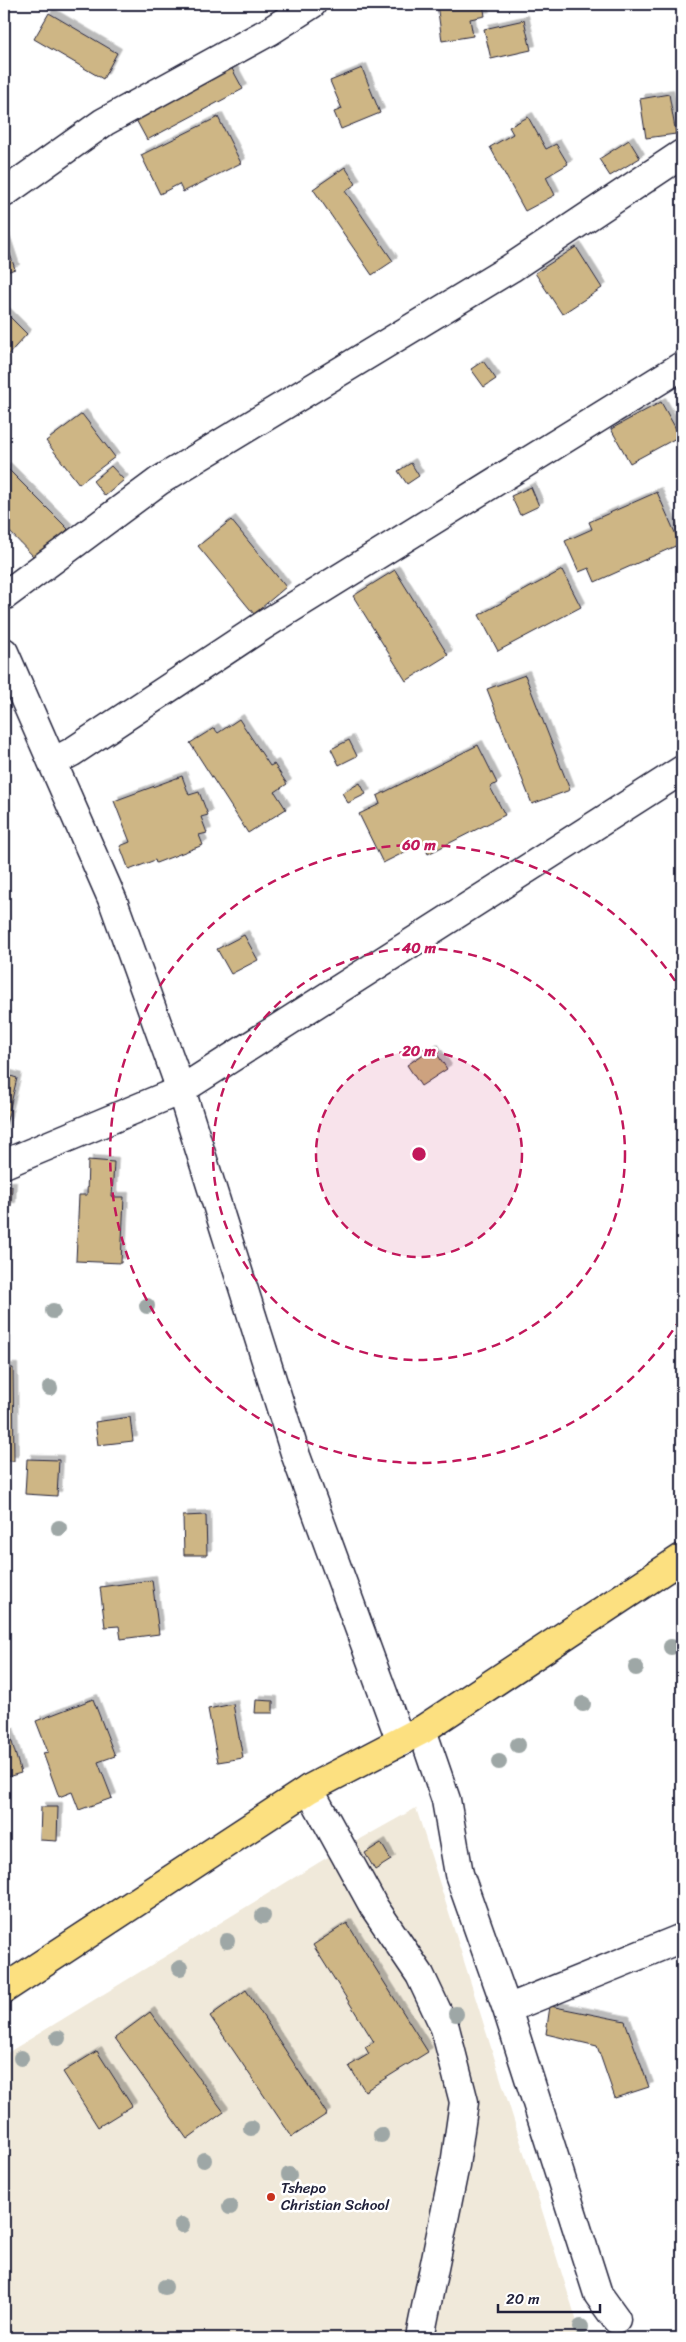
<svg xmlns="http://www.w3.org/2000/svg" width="686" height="2342" viewBox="0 0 686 2342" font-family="Sriracha,sans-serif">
<defs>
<filter id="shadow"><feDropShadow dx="4.5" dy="-4.5" stdDeviation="0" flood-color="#0004"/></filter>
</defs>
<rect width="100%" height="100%" fill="#fff"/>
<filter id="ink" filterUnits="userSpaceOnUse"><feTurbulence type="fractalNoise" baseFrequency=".02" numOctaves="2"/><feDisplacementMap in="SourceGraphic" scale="10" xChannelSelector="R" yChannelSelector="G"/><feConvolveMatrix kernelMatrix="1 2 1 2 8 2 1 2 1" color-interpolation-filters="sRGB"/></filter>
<g filter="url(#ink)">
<path fill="#f0e9da" d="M416,1808L582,2338H4V2055L323,1860Z"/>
<path fill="#ceb685" stroke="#22223b" filter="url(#shadow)" d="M437,4H483L485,16L470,19L473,36L442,41Z
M49,13L117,53L103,79L34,39Z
M524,20L531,50L491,59L484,29Z
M230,65L243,89L147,140L134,116Z
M362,68L380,113L341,129L334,112L342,109L330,81Z
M669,94L676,134L646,138L640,99Z
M218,117L241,163L183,192L179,184L160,194L141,155Z
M528,117L546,149L556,144L568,164L546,177L555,195L525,211L490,147L513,134L509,127Z
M629,140L640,158L610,176L599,159Z
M345,167L356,184L345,191L393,261L372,275L313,189Z
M4,236L15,269L4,273Z
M576,247L602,288L562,314L535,273Z
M4,311L27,334L4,359Z
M483,361L496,379L484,387L471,369Z
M661,402L680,436L630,463L611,429Z
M82,414L115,457L79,484L46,441Z
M411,463L419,476L407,484L398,471Z
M111,466L124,480L105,496L93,481Z
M6,467L68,529L37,560L4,526V469Z
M531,487L539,506L520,515L511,496Z
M657,492L680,544L595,582L589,568L579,572L565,541L592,529L589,522Z
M231,520L286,587L254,614L198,546Z
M395,570L448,655L406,681L353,596Z
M562,570L581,607L498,651L479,615Z
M525,675L570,790L532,804L487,689Z
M239,719L270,766L274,764L287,784L275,792L286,809L248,833L190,743L214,728L218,733Z
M349,740L357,756L339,765L331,749Z
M478,745L497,783L490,787L505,815L428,854L423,843L383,863L359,814L380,804L377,796Z
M182,776L189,795L199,792L208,815L201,817L207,833L199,835L203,845L156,863L155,860L129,870L120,846L130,842L114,801Z
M360,783L366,794L348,803L342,793Z
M244,935L258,960L231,974L217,949Z
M433,1048L447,1069L421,1086L407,1065Z
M4,1074L17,1078L4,1133Z
M88,1160L114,1162L112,1197H124L121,1263L76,1261L79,1195H87Z
M4,1186H12L11,1207H4Z
M4,1341H6V1368H13L14,1461H4Z
M130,1417L133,1441L98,1445L95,1422Z
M27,1459L59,1460L57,1496L25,1494Z
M206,1515L207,1555H184L183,1516Z
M152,1580L159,1634L121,1639L119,1626L105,1627L100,1587Z
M93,1699L115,1756L98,1762L112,1798L79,1810L72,1792L59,1797L43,1753L48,1752L36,1721Z
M256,1700L273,1701V1713H255Z
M233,1704L243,1758L218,1762L208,1709Z
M9,1732L21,1773L4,1778V1734Z
M41,1807H58L57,1841L40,1840Z
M381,1843L391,1860L375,1870L365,1853Z
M347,1923L428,2052L365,2091L349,2066L369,2054L365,2047L374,2042L313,1945Z
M246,1990L327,2114L292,2137L210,2016Z
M550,2006L625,2021L649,2087L615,2098L597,2046L546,2034Z
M150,2012L224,2112L187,2139L115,2038Z
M97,2051L132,2106L98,2127L63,2072Z"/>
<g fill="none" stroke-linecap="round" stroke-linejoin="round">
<g stroke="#22223b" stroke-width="31">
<path id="minor" d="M4,193L104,122L270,31L312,4
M4,596L159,481L511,268L682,154
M4,652L113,901L181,1090L296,1456L401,1742
M53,762L72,752L264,625L682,366
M4,1164L181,1090L682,770
M422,1730L446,1800L459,1874L507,2009L598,2294L616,2319
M309,1789L374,1907L420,1975L445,2028L464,2102L455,2165L421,2332V2338
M507,2009L682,1938"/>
</g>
<g stroke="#22223b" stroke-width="31">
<path id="major" d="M4,1989L309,1789L422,1730L682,1558"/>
</g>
<use href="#minor" stroke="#fff" stroke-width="28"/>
<use href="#major" stroke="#fce080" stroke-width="28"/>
</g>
<g fill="#9ea7a6">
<circle cx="147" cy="1306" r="8"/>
<circle cx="53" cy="1311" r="8"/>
<circle cx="50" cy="1388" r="8"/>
<circle cx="59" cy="1528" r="8"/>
<circle cx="671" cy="1647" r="8"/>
<circle cx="636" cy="1668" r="8"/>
<circle cx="583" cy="1704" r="8"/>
<circle cx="518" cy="1745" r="8"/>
<circle cx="499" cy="1762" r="8"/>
<circle cx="263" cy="1916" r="8"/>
<circle cx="227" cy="1941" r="8"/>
<circle cx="180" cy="1968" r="8"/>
<circle cx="456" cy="2014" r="8"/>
<circle cx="58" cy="2038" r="8"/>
<circle cx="21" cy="2058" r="8"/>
<circle cx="251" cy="2128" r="8"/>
<circle cx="381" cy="2135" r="8"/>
<circle cx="204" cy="2160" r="8"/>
<circle cx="289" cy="2175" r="8"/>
<circle cx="230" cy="2207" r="8"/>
<circle cx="182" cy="2225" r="8"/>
<circle cx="165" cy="2287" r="8"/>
<circle cx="581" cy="2327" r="8"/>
</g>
</g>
<circle cx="419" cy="1154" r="103" fill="#c2185b" fill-opacity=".12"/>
<g fill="none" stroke="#c2185b" stroke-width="2.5" stroke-dasharray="9 6">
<circle cx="419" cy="1154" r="103"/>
<circle cx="419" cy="1154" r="206"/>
<path d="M681 1318A309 309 0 1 1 681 990"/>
</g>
<circle fill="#c8321e" stroke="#fff" stroke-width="2" cx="271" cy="2197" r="5"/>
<g text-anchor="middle" stroke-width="5" stroke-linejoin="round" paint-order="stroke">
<g font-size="15" fill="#22223b" stroke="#fff" text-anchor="start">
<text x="281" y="2193">Tshepo<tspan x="281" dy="17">Christian School</tspan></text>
</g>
</g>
<circle cx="419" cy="1154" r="8" fill="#c2185b" stroke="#fff" stroke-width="2.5"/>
<g font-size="15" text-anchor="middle" font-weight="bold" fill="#c2185b" stroke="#fff" stroke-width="5" stroke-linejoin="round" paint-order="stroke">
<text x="419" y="850">60 m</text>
<text x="419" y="953">40 m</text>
<text x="419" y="1056">20 m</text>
</g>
<rect width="686" height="2342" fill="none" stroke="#fff" stroke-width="20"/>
<rect x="10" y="10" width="666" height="2322" fill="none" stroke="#22223b" stroke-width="2" filter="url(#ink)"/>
<path d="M498 2304v8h102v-8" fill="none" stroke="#22223b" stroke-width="2.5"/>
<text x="506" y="2304" font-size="15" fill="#22223b" stroke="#ffffff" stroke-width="4" paint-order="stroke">20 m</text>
</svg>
